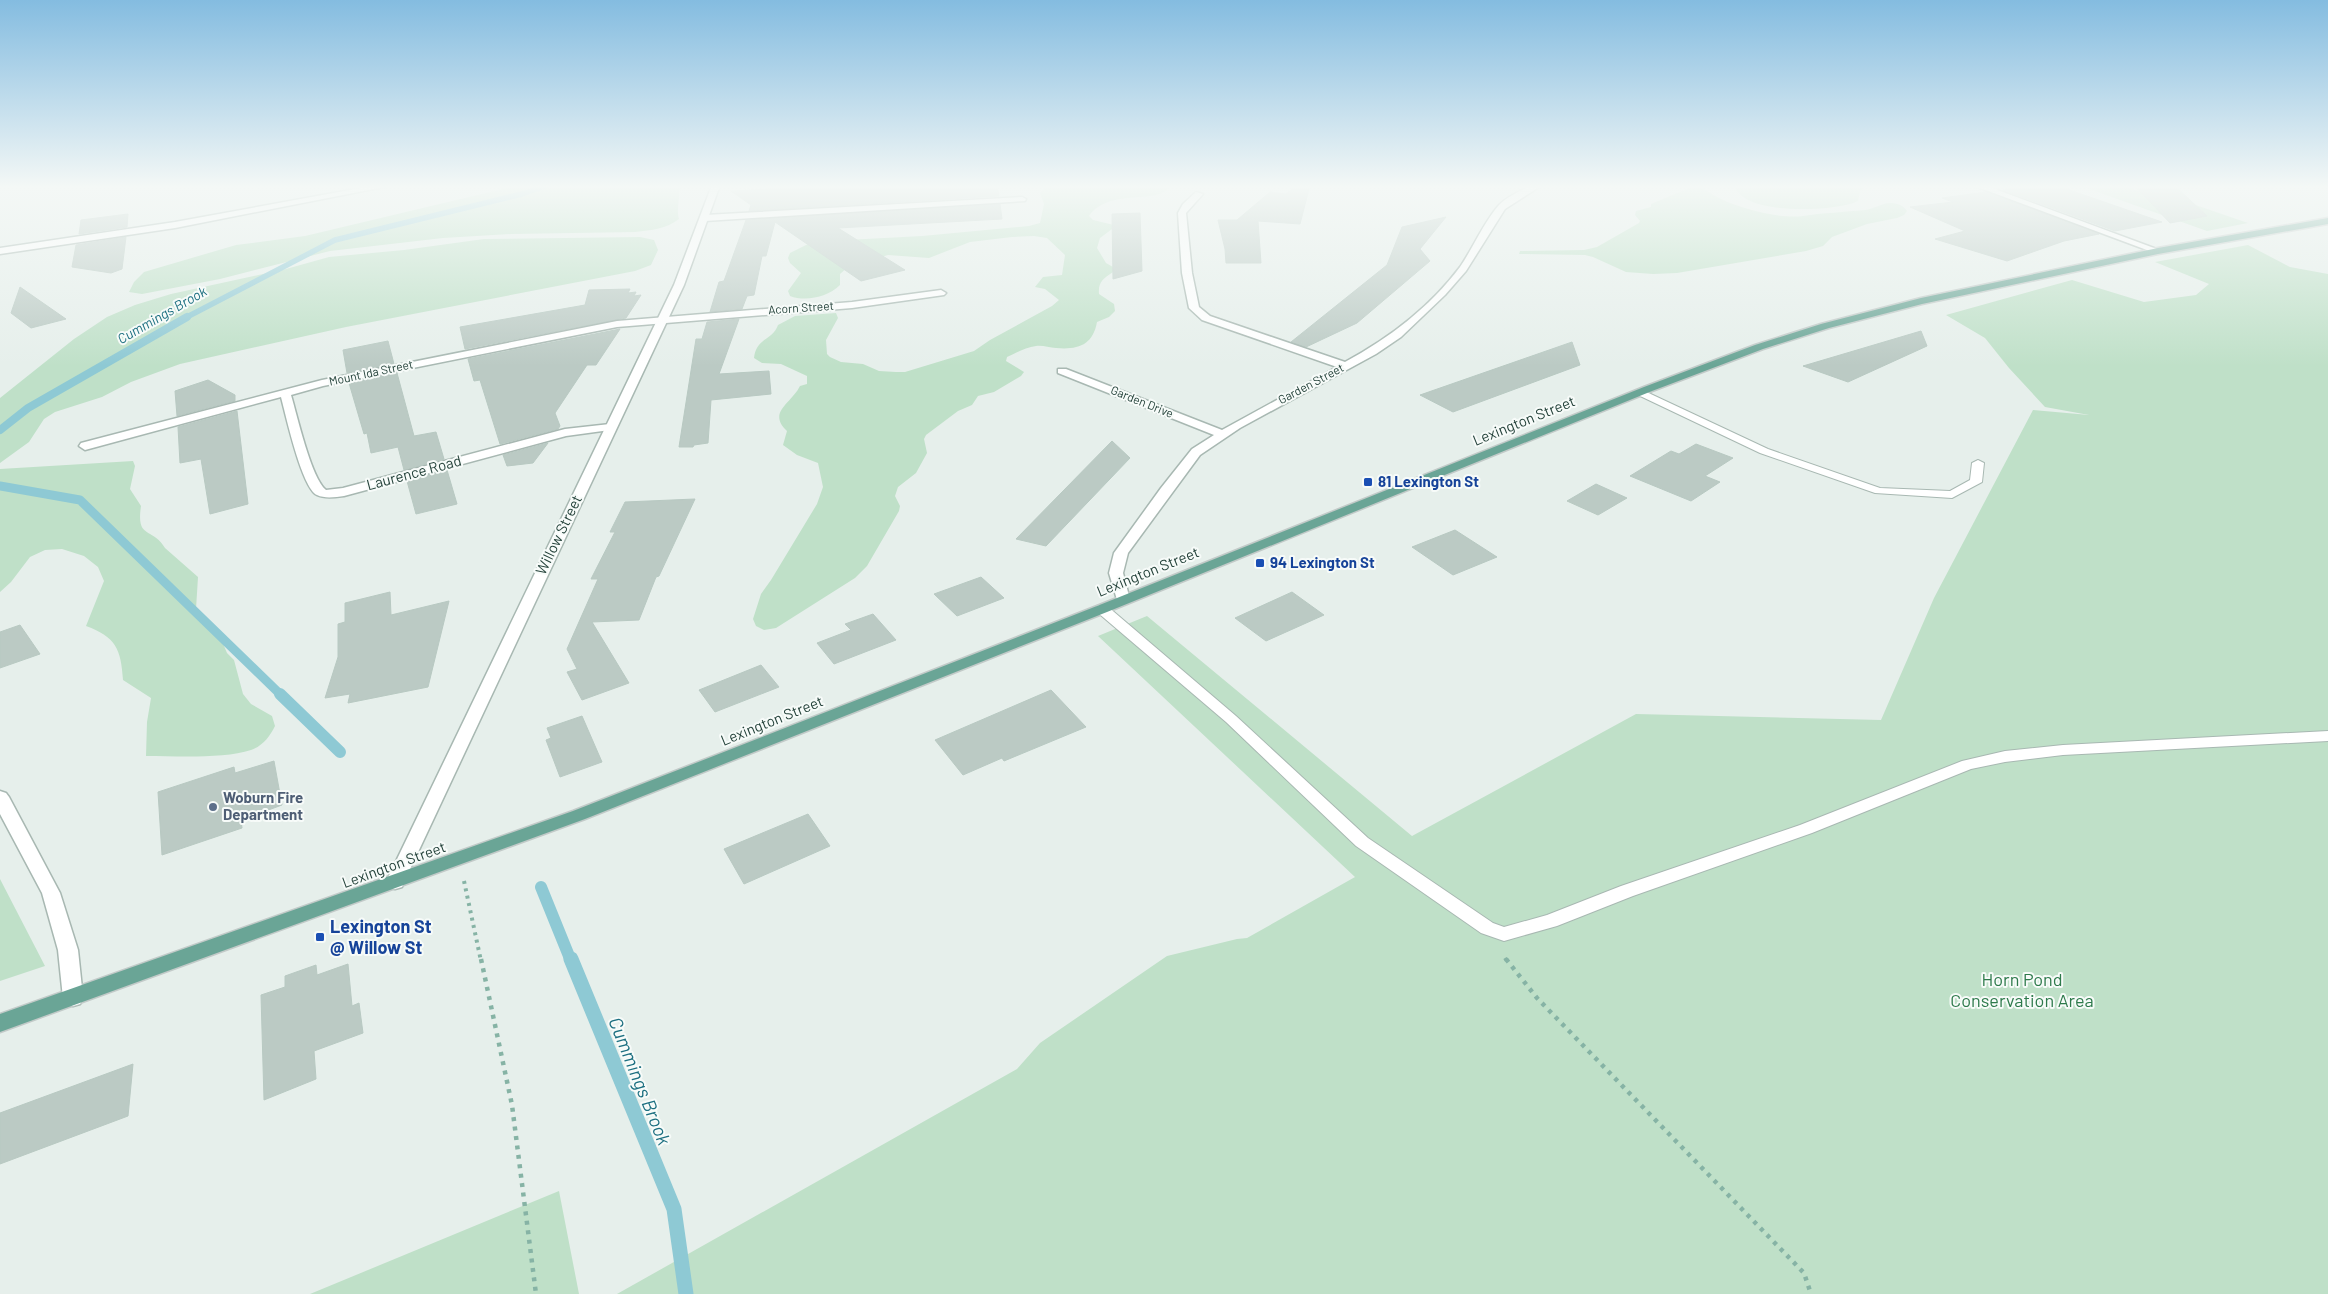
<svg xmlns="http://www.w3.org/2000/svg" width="2328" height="1294" viewBox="0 0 2328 1294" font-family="Barlow,sans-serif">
<rect width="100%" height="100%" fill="#e6efeb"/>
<path fill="#bfe0c8" d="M520,185H686L679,190C680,200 676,209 679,219C666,229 652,230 635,232L511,234L443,238L330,251L220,279L142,294L129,292L134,282L144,272L236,245L305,236Z
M1171,185C1158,207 1111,186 1089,216L1093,220L1114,225L1112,229L1100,238L1097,248L1106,263L1113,267V272C1103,279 1098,282 1099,294L1114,304L1115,311L1109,317L1097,322C1093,345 1078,350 1056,348C1049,348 1043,345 1036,346C1026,347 1016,353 1007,357L1006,361L1024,372L1021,376L994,392L978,396L972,405L958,411L926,435L924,439L927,453L916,473L898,487L895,496L900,506L899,511L867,566L855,578L776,628L764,630L756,626L753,619L761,594L771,580L817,504L823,487L818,463L797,455L783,445L787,431C767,412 791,404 800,386L807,384V376L781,364L762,363L754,358C756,338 773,340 778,325L795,316L836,313L838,318L826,340L827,354L830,357L841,362L863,364L879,371L896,372H905L974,351L990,340L1052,306L1059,300L1045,289L1035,287L1043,277L1062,275L1065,255L1047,238L1034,236L1012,237L970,242L929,258L888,255L849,266L840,274V285C828,297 806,302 790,296L788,291L801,273L790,263L788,258L790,253L806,245L827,241L922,236L1029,226L1040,223L1044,204L1040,193L1044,189L1050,187Z
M1735,185H1869L1860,191L1858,201C1836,212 1740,216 1735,185Z
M2078,185H2119L2149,194L2184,201L2248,223L2207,231Z
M1694,186C1704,187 1712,195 1721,199C1742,209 1780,219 1803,216C1822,213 1845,212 1865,210C1874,209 1882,203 1890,203C1897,203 1903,205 1907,211L1904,215L1897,218L1867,224L1832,237L1823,246L1806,251L1677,273L1653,274L1626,272L1593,257L1585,255L1519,254L1520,251L1584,250L1597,247L1639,223L1640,221L1635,215L1636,211L1651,207V204Z
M640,237L654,240L658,250L651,265L635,271L346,327L180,364L131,382L102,397L55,412L44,419L29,442L0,463V398L74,339L107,317L135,305L171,294L286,269L329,257L404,250L484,239Z
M2248,245L2290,267L2328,274V1294H617L1017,1069L1040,1043L1167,956L1237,939L1247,938L1355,877L1098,636L1147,616L1412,836L1636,714L1881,720L1934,598L2033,410L2089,415L2045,407L2009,368L1985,338L1946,315L2072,280L2144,302L2196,295L2209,284L2155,262Z
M133,461L135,466L130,489L141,506C136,540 152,526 165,548L198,577L196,609L217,629L227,653L234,660L243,694L251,704L272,716L275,726C270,736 263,746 251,750C224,759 176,756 146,756L147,722L151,698L123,680C121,649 116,637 86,626L104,581L98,567L84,556L62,549L45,550L30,557L11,582L0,592V469Z
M0,879L45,966L0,981Z
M559,1191L579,1294H310Z"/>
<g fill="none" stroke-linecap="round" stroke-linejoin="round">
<path stroke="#8ec9d4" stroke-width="5.5" d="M185,318L335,240L522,194L548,185"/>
<path stroke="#8ec9d4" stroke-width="8" d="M0,430L28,408L187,317"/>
<path stroke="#8ec9d4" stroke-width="9" d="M0,486L80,500L282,696"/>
<path stroke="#8ec9d4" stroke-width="12" d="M280,694L340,752
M541,887L571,961"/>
<path stroke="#8ec9d4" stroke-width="15" d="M571,959L674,1209L686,1294"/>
</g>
<path fill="#bbcac4" stroke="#b8c9c2" d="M846,185L845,188L997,185L999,196L749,211L751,205L731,191Z
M1297,185H1310L1300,224L1258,221L1261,263H1226L1225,249L1218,220H1237L1270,192L1286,194Z
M2040,185H2055L2162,222L2115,231L2003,190Z
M2134,185H2174L2207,216L2170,223Z
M1986,192L2099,234L2064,241L2007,261L1935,239L1965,231L1910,207L1953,202L1942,198Z
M1000,204L1002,219L838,228L905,270L861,281L775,222L766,256H762L754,295L747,296L742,309L710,312L719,282L724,281L746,220Z
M1140,213L1142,271L1113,279L1112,214Z
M128,214L127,227L79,234L81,220Z
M1446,217L1420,249L1430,261L1357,323L1306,347L1291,342L1387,265L1402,227Z
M126,237L122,269L111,273L72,267L76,245Z
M20,287L66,319L31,328L11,313Z
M630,289L628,293L636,292L634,296L641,295L626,318L465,349L460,327L585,305L589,290Z
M739,319L719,374L769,371L771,394L711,400L708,443L694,445L693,447H679L696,339H702L707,322Z
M620,329L596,365H587L555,413L560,426L558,429L500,444L480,380L474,381L468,359Z
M1921,331L1927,346L1848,382L1803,366Z
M388,341L394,364L347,373L343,350Z
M1572,342L1580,365L1453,412L1420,395Z
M397,373L414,436L436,432L444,459L404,470L398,447L371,453L367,433L364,434L349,383Z
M208,380L235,395V401L177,416L175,391Z
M237,411L248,504L210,514L201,459L180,463L178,427Z
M1112,441L1130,458L1046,546L1016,539Z
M548,443L533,463L507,466L503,455Z
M1696,444L1733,458L1705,476L1720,482L1691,501L1630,476L1671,451L1679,454Z
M447,470L457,504L416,514L407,481Z
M1596,484L1627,498L1598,515L1567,501Z
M695,499L659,576L656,577L639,620L592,622L629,683L582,700L567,672L577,669L567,649L598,579H591L615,532H610L625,502Z
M1455,530L1497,557L1453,575L1412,547Z
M981,577L1004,598L957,616L934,594Z
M390,592L391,615L449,601L428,687L348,703L350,694L325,698L338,657V624L345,622V603Z
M1292,592L1324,615L1266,641L1235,618Z
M873,614L896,640L834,664L817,643L851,630L845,624Z
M20,625L40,654L0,668V632Z
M761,665L779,687L715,712L699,690Z
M1051,690L1086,727L1004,761L1002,758L963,775L935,740Z
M582,716L602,762L560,777L546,740L551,738L547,728Z
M274,761L282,805L241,820L242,828L162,855L158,792L234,767L235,773Z
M808,814L830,846L744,884L724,849Z
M348,964L352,1006L359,1003L363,1033L314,1051L316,1079L264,1100L261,995L285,987V976L316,965L317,975Z
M133,1064L128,1116L0,1164V1113Z"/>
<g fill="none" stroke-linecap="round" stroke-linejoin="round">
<g stroke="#a8b8b2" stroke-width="2">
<path id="service" d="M1640,389L1768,449L1880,488L1950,491L1970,480L1972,463L1978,460L1984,463L1982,482L1952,498L1875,493L1760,453L1636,394L1635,392Z
M1102,605L1107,606L1236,716L1368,838L1493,923L1504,927L1547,915L1621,886L1800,825L1962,761L2005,751L2063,745L2328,731V741L2063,755L2005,762L1971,769L1812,833L1633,896L1557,926L1504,941L1481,933L1356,846L1226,722L1097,612L1095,609L1097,606Z"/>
</g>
<g stroke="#a8b8b2" stroke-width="3">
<path id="minor" d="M377,185H394L175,228L0,254V248L175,222Z
M1532,185H1542L1505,209L1466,271L1445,295L1401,337L1376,354L1240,428L1200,455L1128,553L1123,573L1130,600L1123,604L1118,603L1109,573L1114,553L1161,488L1192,449L1214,435L1058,373V369H1066L1222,430L1337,367L1202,320L1189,308L1182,273L1178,213L1183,204L1196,192L1203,194L1186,213L1192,273L1199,307L1210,316L1345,362C1388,339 1430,307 1460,267C1473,248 1484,222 1499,205C1508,196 1521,191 1532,185Z
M1972,185H1984L2162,251L2155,253Z
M1022,197L1026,199L1025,201L705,221L701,218L705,215Z
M941,290L946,293L944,295L852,308L617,327L323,386L291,395C297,415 311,478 326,490L343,488L565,429L610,424L616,427L610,430L566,436L344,496C336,497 325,499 317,495C302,488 286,416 281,397L85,450L79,446L81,443L322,380L617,321L852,302Z
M0,791L6,793L9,797L60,893L78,950L83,998L80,1004L73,1006L66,1004L63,998L58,950L42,893L0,814Z"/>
</g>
<g stroke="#a8b8b2" stroke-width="3">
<path id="tertiary" d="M712,185H720L684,285L404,882L402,887L395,889L388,887L386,882L674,285Z"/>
</g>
<g stroke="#c2cac8" stroke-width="3">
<path id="primary" d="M2328,218V224L2158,254L1922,304L1829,328L1763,349L1652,391L1107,612L585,819L0,1032V1014L573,811L1097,606L1644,387L1755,345L1821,324L1921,298L2158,248Z"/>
</g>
<path stroke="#86b3a5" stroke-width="4" stroke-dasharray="3 4.5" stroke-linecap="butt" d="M464,881L481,961
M1505,958L1507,961"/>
<path stroke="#86b3a5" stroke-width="4.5" stroke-dasharray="4 5.5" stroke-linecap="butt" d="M481,959L512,1105L536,1294
M1506,959L1537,998L1804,1273L1811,1294"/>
<use href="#service" fill="#fff" fill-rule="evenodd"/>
<use href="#minor" fill="#fff" fill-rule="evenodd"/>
<use href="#tertiary" fill="#fff" fill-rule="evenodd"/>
<use href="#primary" fill="#6aa596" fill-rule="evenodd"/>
</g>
<linearGradient id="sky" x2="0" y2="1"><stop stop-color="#84bce0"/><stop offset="0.51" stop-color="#f4f8f6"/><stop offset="1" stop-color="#f4f8f6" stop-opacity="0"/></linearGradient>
<rect width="2328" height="366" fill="url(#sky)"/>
<g fill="#1a4fb4" stroke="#f7fbf9" stroke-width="2">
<rect x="1363" y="477" width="10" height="10" rx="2.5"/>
<rect x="1255" y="558" width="10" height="10" rx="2.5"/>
<rect x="315" y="932" width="10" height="10" rx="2.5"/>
</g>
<circle fill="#5c6f8a" stroke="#f7fbf9" stroke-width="2" cx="213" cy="807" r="5"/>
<g text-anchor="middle" stroke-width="4" stroke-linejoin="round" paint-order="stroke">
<g font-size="12" fill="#24423a" stroke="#f7fbf9">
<text transform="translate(801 308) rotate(-4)" y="4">Acorn Street</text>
<text transform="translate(371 373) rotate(-12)" y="4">Mount Ida Street</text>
<text transform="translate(1311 384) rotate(-28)" y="4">Garden Street</text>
<text transform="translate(1142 402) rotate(22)" y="4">Garden Drive</text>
</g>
<g font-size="14" font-style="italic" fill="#1c6f80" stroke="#f7fbf9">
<text transform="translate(162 315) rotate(-30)" y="5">Cummings Brook</text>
</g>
<g font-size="15" fill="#24423a" stroke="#f7fbf9">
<text transform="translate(1524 421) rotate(-22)" y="5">Lexington Street</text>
<text transform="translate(414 473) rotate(-15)" y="5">Laurence Road</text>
<text transform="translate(559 535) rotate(-64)" y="5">Willow Street</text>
<text transform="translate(1148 572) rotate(-22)" y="5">Lexington Street</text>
<text transform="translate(772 721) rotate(-22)" y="5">Lexington Street</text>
<text transform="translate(394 865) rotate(-20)" y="5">Lexington Street</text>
</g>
<g font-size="15" font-weight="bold" fill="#164399" stroke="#f7fbf9" text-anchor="start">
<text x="1378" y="487">81 Lexington St</text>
<text x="1270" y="568">94 Lexington St</text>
</g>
<g font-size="15" font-weight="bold" fill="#4e5e75" stroke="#f7fbf9" text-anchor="start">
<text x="223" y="803">Woburn Fire<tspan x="223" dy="17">Department</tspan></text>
</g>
<g font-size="18" font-weight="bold" fill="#164399" stroke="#f7fbf9" text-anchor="start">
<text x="330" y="933">Lexington St<tspan x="330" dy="21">@ Willow St</tspan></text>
</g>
<g font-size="18" fill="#2d7a4b" stroke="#f7fbf9">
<text x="2022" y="986">Horn Pond<tspan x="2022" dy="21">Conservation Area</tspan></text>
</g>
<g font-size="19" font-style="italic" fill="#1c6f80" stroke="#f7fbf9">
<text transform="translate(640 1081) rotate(68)" y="7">Cummings Brook</text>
</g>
</g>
</svg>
